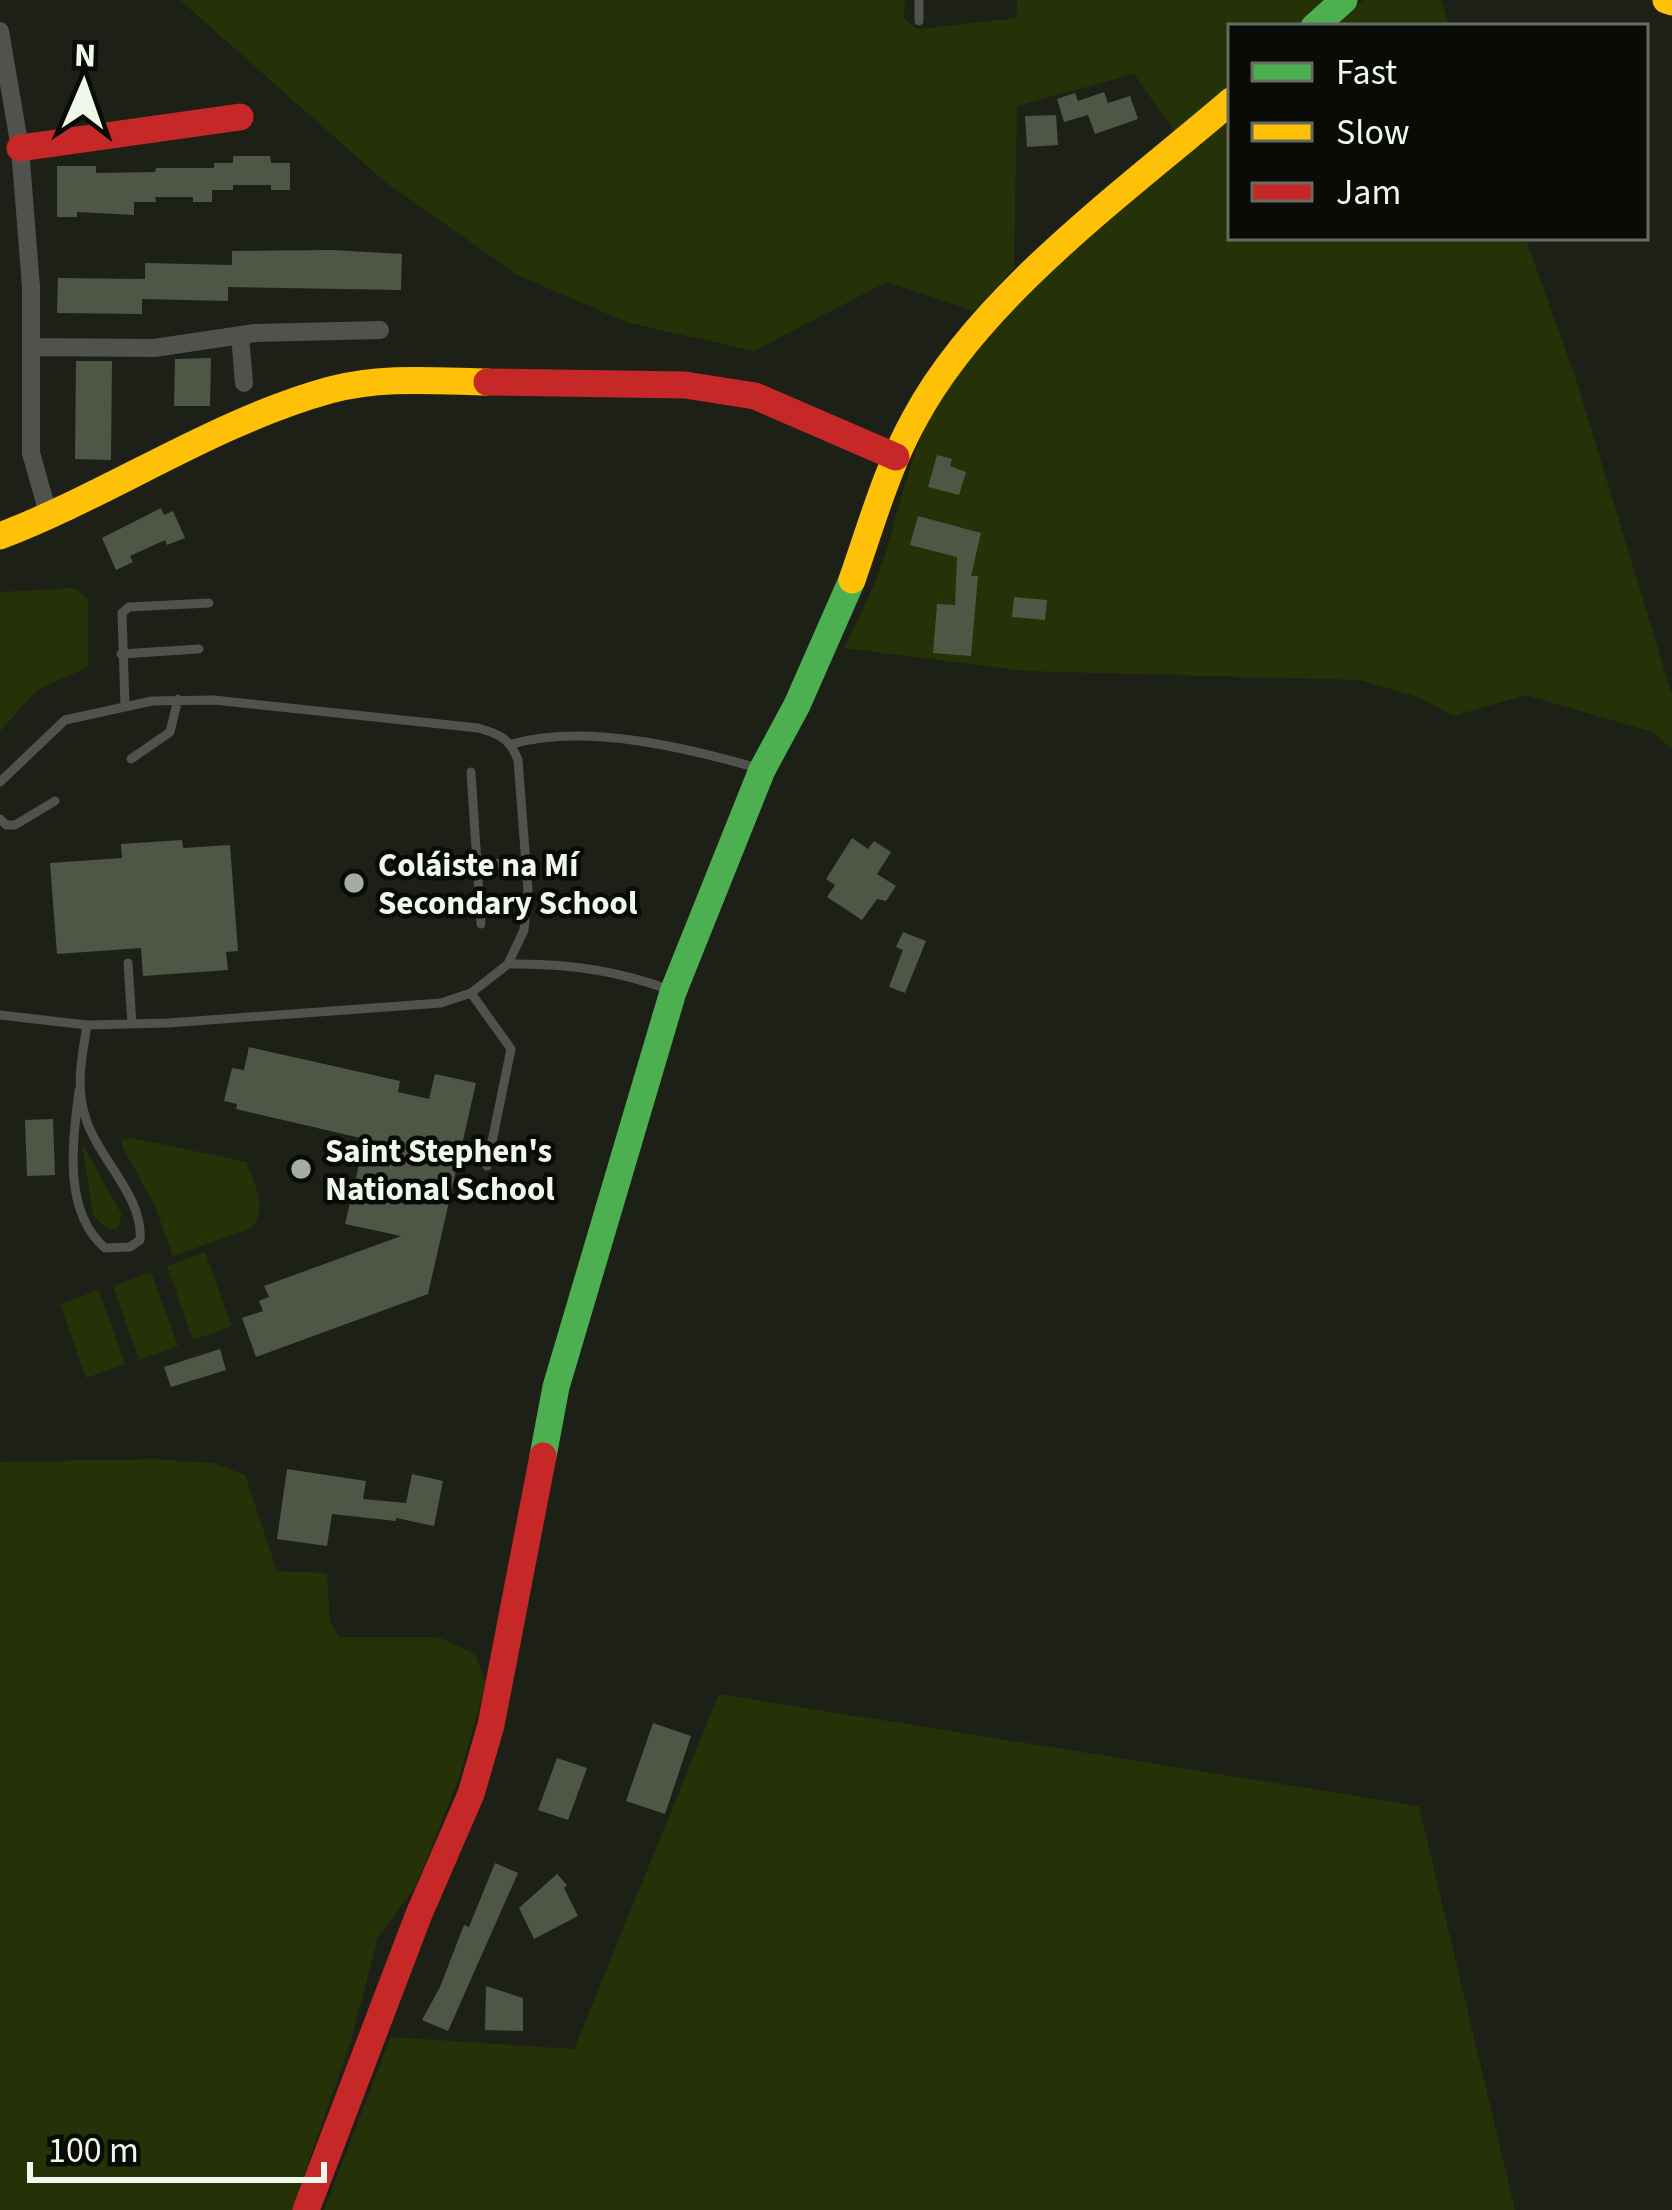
<svg xmlns="http://www.w3.org/2000/svg" width="1672" height="2210" viewBox="0 0 1672 2210" font-family="'Source Sans 3',sans-serif">
<rect width="100%" height="100%" fill="#1d2017"/>
<path fill="#253107" d="M180,0H905L904,18L917,29L1016,18L1017,0H1328L1299,27H1231V85L1175,132L1134,74L1017,106L1014,268L974,311L887,282L754,351L629,323L517,275L384,181Z
M1363,0H1441L1450,27H1333Z
M1231,117V237H1525L1576,379L1672,695V749L1652,732L1526,695L1453,716L1421,698L1359,680L1024,671L844,648C858,618 875,587 885,555C901,504 911,445 940,399C1008,288 1133,201 1231,117Z
M74,588L88,599V667L37,690L0,731V592Z
M133,1138L246,1162C255,1186 268,1205 252,1228L173,1256L155,1206L122,1146V1140Z
M82,1143L122,1215L117,1229H107L93,1215Z
M205,1252L232,1326L193,1340L167,1266Z
M151,1272L178,1346L139,1360L113,1286Z
M99,1290L125,1364L86,1378L60,1304Z
M154,1459L213,1463L245,1475L277,1571L327,1573L330,1622L339,1637H438L475,1654L486,1683L460,1775L416,1886L378,1937L351,2041L292,2210H0V1462Z
M719,1694L1419,1806L1515,2210H324L391,2037L574,2049Z"/>
<path fill="#505646" d="M1104,92L1108,103L1130,96L1138,119L1095,134L1088,115L1064,122L1057,99L1075,93L1078,101Z
M1056,115L1058,145L1027,147L1025,116Z
M233,156H270L271,163H290V190H271V185H233V190H212V202H193V197H155L156,202H134V215L77,212V217H57V166H96V173L155,172L156,168H214V163H233Z
M331,250L402,254L401,290L228,287V301L142,299V314L57,313L58,278L145,279V263L232,265V251Z
M211,358L210,406H174L175,359Z
M76,361H112L111,460L75,459Z
M937,455L952,459L950,466L966,472L959,495L928,487Z
M161,508L164,515L173,511L185,538L167,545L165,540L130,556L133,562L116,570L102,538Z
M918,516L981,533L971,576H978L971,656L933,653L937,604L955,605L957,557L910,545Z
M1014,597L1047,600L1045,620L1012,617Z
M852,838L868,849L874,841L891,852L877,874L896,886L886,901L877,899L862,920L827,897L835,885L826,879Z
M182,840L183,848L230,845L238,951L226,952L228,970L143,976L141,948L57,954L50,863L122,858L121,844Z
M903,932L926,941L905,993L889,987L903,950L896,947Z
M249,1047L400,1081L398,1092L429,1099L435,1074L476,1083L428,1294L256,1357L242,1318L263,1311L259,1301L269,1297L264,1286L401,1236L345,1224L365,1139L236,1109L237,1104L224,1101L232,1068L244,1070Z
M53,1119L55,1175L27,1176L25,1120Z
M220,1349L226,1370L171,1387L164,1367Z
M287,1469L366,1481L363,1499L406,1503L412,1474L443,1481L434,1526L396,1518V1521L332,1514L327,1546L277,1539Z
M653,1723L691,1736L665,1814L626,1801Z
M557,1758L587,1768L568,1820L538,1810Z
M495,1863L518,1873L448,2031L422,2020L440,1987L464,1925L469,1927Z
M557,1874L567,1885L564,1888L578,1916L534,1939L519,1908Z
M486,1986L523,1998V2031L485,2030Z"/>
<g fill="none" stroke-linecap="round" stroke-linejoin="round">
<path stroke="#50524d" stroke-width="9" d="M919,0V21
M121,654L199,649
M125,706L122,613L129,607L209,603
M512,744C587,723 688,748 761,769
M131,759L170,732L178,699
M471,772L481,924
M0,782L65,720L152,701L214,700L478,728C500,734 510,739 518,760L528,890L524,930L508,964L471,993L441,1003L168,1023L87,1025L0,1015
M0,819L6,825H15L55,801
M477,865L526,861
M128,963L132,1024
M508,964C562,963 617,970 667,989
M471,993L511,1049L487,1166
M79,1091C73,1140 62,1211 105,1248L130,1247L140,1240C144,1197 98,1158 86,1119C75,1087 82,1057 87,1025"/>
<path stroke="#50524d" stroke-width="18" d="M0,31L20,148L31,287V453L49,517
M240,335L244,383
M32,347L154,348L255,333L380,330"/>
<path stroke="#4caf50" stroke-width="27" d="M1314,27L1344,0
M543,1456L556,1387L673,992L762,770L797,705L852,580"/>
<path stroke="#ffc107" stroke-width="27" d="M1666,0L1672,2
M0,536C112,493 214,422 330,390C381,376 436,381 487,382
M852,580C871,526 887,468 915,418C981,295 1126,191 1231,101"/>
<path stroke="#c62828" stroke-width="27" d="M20,148L240,117
M487,382L685,385L755,396L896,457
M306,2210L419,1914L471,1794L491,1725L543,1456"/>
</g>
<g fill="#a7aca1" stroke="#090c06" stroke-width="4.5">
<circle cx="354" cy="883" r="12"/>
<circle cx="301" cy="1169" r="12"/>
</g>
<g text-anchor="middle" stroke-width="9" stroke-linejoin="round" paint-order="stroke">
<g font-size="33" font-weight="bold" fill="#f2f7eb" stroke="#090c06" text-anchor="start">
<text x="378" y="876">Coláiste na Mí<tspan x="378" dy="38">Secondary School</tspan></text>
<text x="325" y="1162">Saint Stephen's<tspan x="325" dy="38">National School</tspan></text>
</g>
</g>
<rect x="1228" y="24" width="420" height="216" fill="#090c06" stroke="#666a62" stroke-width="3"/>
<rect x="1252" y="63" width="60" height="18" fill="#4caf50" stroke="#666a62" stroke-width="3"/>
<text x="1336" y="84" font-size="36" fill="#f2f7eb">Fast</text>
<rect x="1252" y="123" width="60" height="18" fill="#ffc107" stroke="#666a62" stroke-width="3"/>
<text x="1336" y="144" font-size="36" fill="#f2f7eb">Slow</text>
<rect x="1252" y="183" width="60" height="18" fill="#c62828" stroke="#666a62" stroke-width="3"/>
<text x="1336" y="204" font-size="36" fill="#f2f7eb">Jam</text>
<g transform="translate(84 84) rotate(2)" stroke="#090c06" stroke-width="9" paint-order="stroke">
<path d="M0-9L21 45L0 30L-21 45Z" fill="#f2f7eb"/>
<text y="-18" font-size="33" font-weight="bold" text-anchor="middle" fill="#f2f7eb">N</text>
</g>
<path d="M30 2162v18h294v-18" fill="none" stroke="#f2f7eb" stroke-width="6"/>
<text x="48" y="2162" font-size="36" fill="#f2f7eb" stroke="#090c06" stroke-width="9" paint-order="stroke">100 m</text>
</svg>
